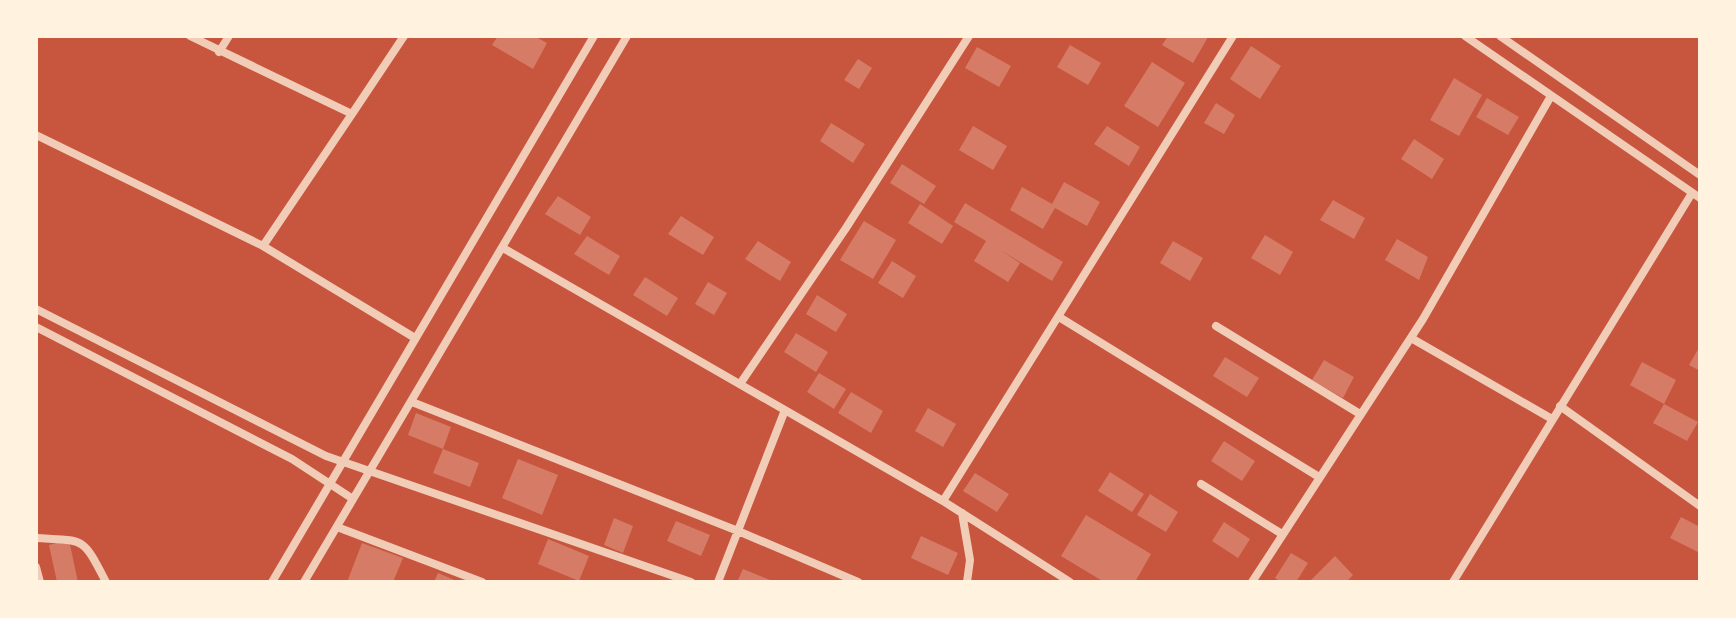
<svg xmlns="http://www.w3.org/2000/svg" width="1736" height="618" viewBox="0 0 1736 618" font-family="'Playfair Display',serif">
<rect width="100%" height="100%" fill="#c8553d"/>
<path fill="#d67c66" d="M498,36H534L547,43L533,69L492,45Z
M1168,36H1206L1208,37L1193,63L1162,45Z
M1070,45L1101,63L1088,85L1057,67Z
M1251,46L1281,66L1260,99L1230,79Z
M977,47L1011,66L999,87L965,68Z
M858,59L872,68L859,89L844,80Z
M1152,62L1185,83L1158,127L1124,106Z
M1454,78L1482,95L1459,136L1430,120Z
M1487,98L1519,117L1508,135L1476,117Z
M1216,103L1235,115L1224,134L1204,123Z
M831,123L865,144L853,163L820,141Z
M973,126L1007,146L993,170L959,150Z
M1107,126L1140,147L1129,166L1094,144Z
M1414,139L1444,159L1432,179L1401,159Z
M902,164L936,186L924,204L890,183Z
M1064,182L1100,202L1087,226L1055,208L1043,229L1010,210L1022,187L1052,204Z
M558,196L591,217L580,235L545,214Z
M1333,200L1365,218L1354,239L1320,220Z
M965,203L1063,262L1052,281L1000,250L1020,263L1008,282L974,261L986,241L954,222Z
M920,204L953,226L942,244L908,223Z
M681,216L714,237L703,255L668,234Z
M864,221L896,240L873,279L840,260Z
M1265,235L1293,252L1280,275L1251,258Z
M587,236L620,256L609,275L574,254Z
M1397,239L1428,257L1419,280L1385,260Z
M758,241L791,262L780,281L745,259Z
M1173,241L1203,258L1190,281L1160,263Z
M892,261L916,276L903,298L878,283Z
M645,277L678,298L667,316L633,295Z
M708,282L727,293L714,315L695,304Z
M817,295L847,314L836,332L806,314Z
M796,333L828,352L816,372L784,352Z
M1700,346V371L1689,365Z
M1225,357L1259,378L1247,397L1213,376Z
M1324,360L1354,377L1343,398L1312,380Z
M1642,362L1676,380L1664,404L1630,385Z
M819,373L846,389L834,409L807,392Z
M851,392L883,411L871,433L838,413Z
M1664,404L1698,422L1687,441L1653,423Z
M928,408L956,424L943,447L915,431Z
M416,413L451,427L443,449L408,435Z
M1224,441L1255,461L1242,481L1211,461Z
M443,449L479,463L470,487L433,473Z
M518,459L558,475L542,515L502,498Z
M1110,472L1144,494L1132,512L1098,491Z
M975,473L1009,494L997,512L963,491Z
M1150,494L1178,512L1166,532L1137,515Z
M1086,515L1151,554L1135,582H1104L1061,556Z
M1681,517L1700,527V553L1670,538Z
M614,518L633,526L623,553L604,545Z
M676,521L710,535L701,556L667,541Z
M1224,522L1250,539L1238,558L1212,541Z
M921,536L958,553L948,575L911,558Z
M548,539L589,556L579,581L538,564Z
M69,540L78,582H57L49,545Z
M362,543L403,558L393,582H347Z
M1291,553L1308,563L1296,582H1281L1275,578Z
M1335,556L1353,575L1346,582H1309Z
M743,569L775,582H737Z
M438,573L459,582H434Z"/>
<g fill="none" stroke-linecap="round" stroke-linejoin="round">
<path stroke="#f1ccb7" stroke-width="8" d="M190,36L352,114L404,36
M1465,36L1700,198
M1500,36L1700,175
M219,52L229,36
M36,135L263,246L415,338
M263,246L352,114
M503,248L943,501L1070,582
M36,309L326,456L691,582
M1059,317L1319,477
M1216,326L1360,414
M36,327L292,459L353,499
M1411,338L1552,419
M740,384L846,228L969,36
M412,402L738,531L858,582
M1560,406L1700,506
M1201,484L1282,534
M943,501L1233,36
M962,513L970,560L967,582
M337,527L482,582
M36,538C86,541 82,536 106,582
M36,567L40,582
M272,582L594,36
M304,582L627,36
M718,582L785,410
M1252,582L1423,319L1551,96
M1453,582L1692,193"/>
</g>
<rect width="1736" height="618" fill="none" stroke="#fff3e0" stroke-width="76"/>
</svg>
